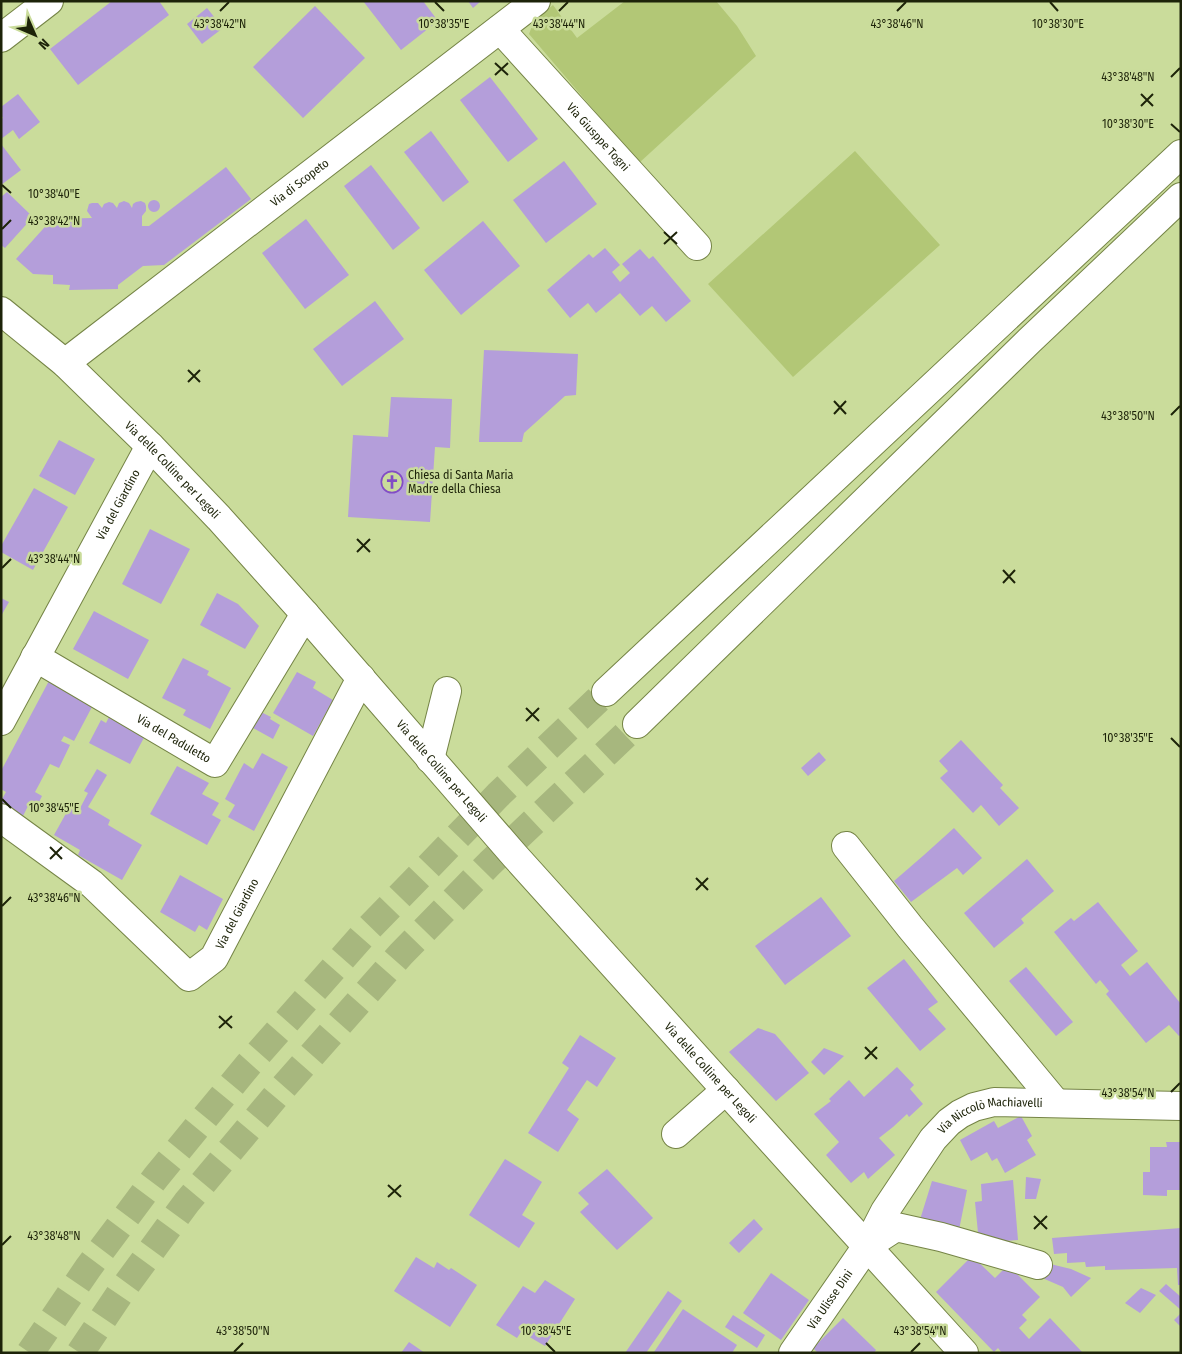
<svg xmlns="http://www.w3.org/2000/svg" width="1182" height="1354" viewBox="0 0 1182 1354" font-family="'Fira Sans Condensed',sans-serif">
<rect width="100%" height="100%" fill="#cadc9b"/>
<path fill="#b2c776" d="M625,1H716L737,26L756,56L639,163L529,34L534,21L553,5L577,38Z
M855,151L940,245L793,377L708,284Z"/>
<path fill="#b49eda" d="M112,1H159L169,15L78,85L50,49Z
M363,1H423L438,21L401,50Z
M468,1H481L473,8Z
M315,6L365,58L303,118L253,67Z
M207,8L223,28L202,44L187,24Z
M490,77L538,139L508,162L460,100Z
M18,94L40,122L19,139L13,130L1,139V119L3,118L1,115V107Z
M431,131L469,182L443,202L404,152Z
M1,144L21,170L1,185Z
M564,161L597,204L546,243L513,200Z
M371,165L420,228L393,250L344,186Z
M226,167L251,199L164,265L143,266L118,285V289L69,290L70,285L53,284V275L33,274L16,259L52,219L92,218L87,211L89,204L92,203H98L102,208L104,204L109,202L113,203L117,208L119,203L124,201L129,203L132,208L133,204L136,202L141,201L145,203L146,206V211L142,216V226H149Z
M7,192L33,217L5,248L1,245V197Z
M148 206a6 6 0 1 1 12 0a6 6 0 1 1-12 0Z
M306,219L349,275L305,309L262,253Z
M483,221L520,266L461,315L424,270Z
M605,248L620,265L612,272L620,282L630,273L622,264L640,249L649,259L653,256L691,301L666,322L652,306L640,316L620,293L596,313L588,303L570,318L547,290L589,254L593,258Z
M375,301L404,339L342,386L313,349Z
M484,350L578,354L576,395L565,396L524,433L522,442H479Z
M391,397L452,399L450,448L435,447L430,522L348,517L353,435L388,437Z
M59,440L95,459L75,495L39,476Z
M34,488L68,507L33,570L1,552V546Z
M150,529L190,549L161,604L122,584Z
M217,593L238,604L259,626L245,649L200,625Z
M1,598L9,602L1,616Z
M94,611L149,640L128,679L73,649Z
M183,658L209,671L207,675L231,688L210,729L183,715L186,710L162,698Z
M297,672L316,682L313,688L333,700L313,736L273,713Z
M50,679L93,705L74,741L64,736L61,741L70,745L59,768L50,764L35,792L42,796L37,806L30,802L23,816L1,806V801L6,792L1,789V771Z
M261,712L271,717L270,719L280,725L273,739L253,728Z
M111,713L147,732L130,764L89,743L101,720L106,723Z
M961,740L1003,785L1000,788L1019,808L999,826L981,805L973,813L940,778L948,771L939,761Z
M819,752L826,760L808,776L801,768Z
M262,753L288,767L254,831L228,817L235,805L225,799L244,763L253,769Z
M177,766L209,783L202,794L219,803L212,815L221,820L207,845L150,814Z
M97,769L107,775L88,807L110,820L108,825L142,845L122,880L78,855L80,850L54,835L69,808L78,812L88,793L84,791Z
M954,828L982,858L963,875L957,868L911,902L894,881L924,855Z
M1027,859L1054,891L1021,919L1024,923L994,948L964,913Z
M180,875L223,899L207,930L199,925L195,932L160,912Z
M821,897L851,936L785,985L755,946Z
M1098,902L1138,951L1121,965L1130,976L1147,962L1181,1004V1035L1179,1036L1169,1025L1146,1043L1106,994L1109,991L1100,980L1096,984L1054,932L1071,918L1074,921Z
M904,959L938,1002L928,1009L946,1029L920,1051L867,988Z
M1026,967L1073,1022L1056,1036L1009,981Z
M758,1028L775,1034L809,1073L776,1101L729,1052Z
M580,1035L616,1058L597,1087L587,1080L567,1110L579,1119L558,1152L528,1133L569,1068L562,1063Z
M824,1048L844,1056L824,1075L811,1062Z
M897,1067L914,1085L910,1089L923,1104L909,1117L907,1114L893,1127L879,1138L895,1155L868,1179L864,1172L851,1183L826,1155L839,1142L814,1114L831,1101L829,1099L849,1080L864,1097Z
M1021,1116L1032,1136L1027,1140L1036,1155L1005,1173L997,1158L992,1161L987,1152L971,1161L960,1140L994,1121L998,1128Z
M1166,1142H1181V1190H1167V1196L1143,1195V1172H1150V1147H1167Z
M505,1159L542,1182L522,1215L535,1223L519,1248L469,1215Z
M607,1169L653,1218L617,1250L580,1212L589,1204L578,1193Z
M1026,1177L1041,1179L1036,1199H1025Z
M1013,1180L1018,1240L979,1243L975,1202L982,1201L981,1184Z
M932,1181L967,1190L958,1235L918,1226Z
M754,1219L763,1229L739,1253L729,1243Z
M1181,1228V1285H1178L1177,1268L1105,1270V1266L1086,1267L1085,1262L1067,1263V1253L1054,1254L1052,1238Z
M972,1256L995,1278L1008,1265L1040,1297L1022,1315L1027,1320L1019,1328L1029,1339L1050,1318L1083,1353H1002L998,1348L994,1352L936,1292Z
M416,1257L434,1268L437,1262L449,1270L451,1268L477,1285L450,1327L394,1291Z
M1042,1262L1071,1269L1091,1278L1071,1297L1063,1287L1040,1277Z
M771,1273L809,1300L781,1340L743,1313Z
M545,1280L575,1299L545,1346L521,1332L517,1338L496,1325L523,1286L535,1293Z
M1166,1284L1181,1297V1310L1159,1291Z
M1141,1288L1156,1295L1140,1313L1125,1303Z
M668,1291L682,1301L646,1353H625Z
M683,1309L737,1345L732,1353L654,1352Z
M1181,1313V1327L1174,1320Z
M733,1315L765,1335L757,1348L725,1327Z
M843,1318L876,1350L874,1353H818L813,1348Z
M409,1342L425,1353H401Z"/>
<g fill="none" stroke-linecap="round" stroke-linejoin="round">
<path stroke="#a7b77e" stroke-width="28" stroke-dasharray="28 14" stroke-linecap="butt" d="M30,1353L88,1268L156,1177L249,1064L370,927L498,795L606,692
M80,1353L121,1292L187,1202L280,1091L401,954L490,863L637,724"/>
<g stroke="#758446" stroke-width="30">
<g id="minor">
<path id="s1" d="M500,29L697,246"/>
<path d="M1,38L49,1"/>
<path id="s2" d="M1,311L65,363L150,446L219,518L305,614L515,856L824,1199L964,1353"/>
<path id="s3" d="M65,363L536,1"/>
<path id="s4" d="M35,657L215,763L305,614"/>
<path id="s5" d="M1,721L150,446"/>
<path d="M430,759L447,691"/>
<path id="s6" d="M1,818L92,884L189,977L214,958L361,678"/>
<path d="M846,846L910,927L1056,1103"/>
<path d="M676,1134L726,1090"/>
<path d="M867,1246L896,1227L941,1237L1038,1265"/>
<path id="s7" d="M793,1353L867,1246L885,1211L933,1139L949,1122L960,1114L974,1107L994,1102L1181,1106"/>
</g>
</g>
<g stroke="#758446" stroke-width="30">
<path id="highway" d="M606,692L1181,154
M637,724L1029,341L1181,197"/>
</g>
<use href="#minor" stroke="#fff" stroke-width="28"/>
<use href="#highway" stroke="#fff" stroke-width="28"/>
</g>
<path fill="none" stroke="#1d2309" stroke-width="2" d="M435,2L444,11M1050,2L1058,11M220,11L229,2M559,11L568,2M897,11L906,2M495,63L508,75M495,75L508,63M1171,77L1180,68M1141,94L1153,106M1141,106L1153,94M1171,124L1180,132M2,185L11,193M2,229L11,220M664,232L677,244M664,244L677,232M188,370L200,382M188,382L200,370M834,401L846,414M834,414L846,401M1171,415L1180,406M357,539L370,552M357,552L370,539M2,568L11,559M1003,570L1015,583M1003,583L1015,570M526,708L539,721M526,721L539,708M1171,738L1180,747M2,799L11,808M50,847L62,859M50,859L62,847M696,878L708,890M696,890L708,878M2,906L11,897M219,1016L232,1028M219,1028L232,1016M865,1047L877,1059M865,1059L877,1047M1171,1092L1180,1083M388,1185L401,1197M388,1197L401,1185M1034,1216L1047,1229M1034,1229L1047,1216M2,1245L11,1236M546,1343L555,1352M234,1352L243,1343M911,1352L920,1343"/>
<defs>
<g id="church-ring" transform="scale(1.125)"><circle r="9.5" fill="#cadc9b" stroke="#824dc5" stroke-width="1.5"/><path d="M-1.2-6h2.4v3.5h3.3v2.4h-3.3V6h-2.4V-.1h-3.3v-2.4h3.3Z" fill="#824dc5"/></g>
</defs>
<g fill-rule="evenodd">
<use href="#church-ring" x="392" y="482"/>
</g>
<g text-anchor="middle" stroke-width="5" stroke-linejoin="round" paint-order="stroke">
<g font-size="12" fill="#1d2309" stroke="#cadc9b">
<text dy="4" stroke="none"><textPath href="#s1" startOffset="146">Via Giusppe Togni</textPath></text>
<text dy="4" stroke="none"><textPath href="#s3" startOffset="296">Via di Scopeto</textPath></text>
<text dy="4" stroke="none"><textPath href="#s2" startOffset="234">Via delle Colline per Legoli</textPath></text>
<text dy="4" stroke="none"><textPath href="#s5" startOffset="246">Via del Giardino</textPath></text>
<text dy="4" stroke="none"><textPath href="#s4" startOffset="161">Via del Paduletto</textPath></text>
<text dy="4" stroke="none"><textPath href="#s2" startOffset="638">Via delle Colline per Legoli</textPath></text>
<text dy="4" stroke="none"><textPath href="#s6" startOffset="328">Via del Giardino</textPath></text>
<text dy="4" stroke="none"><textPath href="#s2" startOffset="1042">Via delle Colline per Legoli</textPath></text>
<text dy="4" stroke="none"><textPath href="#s7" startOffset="322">Via Niccolò Machiavelli</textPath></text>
<text dy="4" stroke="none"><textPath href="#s7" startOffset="65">Via Ulisse Dini</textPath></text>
</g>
<g font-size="12" fill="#1d2309" stroke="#cadc9b" text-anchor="start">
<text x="408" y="479">Chiesa di Santa Maria<tspan x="408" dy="14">Madre della Chiesa</tspan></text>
</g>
</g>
<g font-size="12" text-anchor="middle" fill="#1d2309" stroke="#cadc9b" stroke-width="5" stroke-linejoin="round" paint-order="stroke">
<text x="220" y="28">43°38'42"N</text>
<text x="444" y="28">10°38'35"E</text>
<text x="559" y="28">43°38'44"N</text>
<text x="897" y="28">43°38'46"N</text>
<text x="1058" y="28">10°38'30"E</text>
<text x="1128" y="81">43°38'48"N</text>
<text x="1128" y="128">10°38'30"E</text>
<text x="54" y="198">10°38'40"E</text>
<text x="54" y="225">43°38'42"N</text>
<text x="1128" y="420">43°38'50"N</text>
<text x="54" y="563">43°38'44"N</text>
<text x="1128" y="742">10°38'35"E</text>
<text x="54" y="812">10°38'45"E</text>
<text x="54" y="902">43°38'46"N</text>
<text x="1128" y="1097">43°38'54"N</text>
<text x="54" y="1240">43°38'48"N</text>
<text x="243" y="1335">43°38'50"N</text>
<text x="546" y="1335">10°38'45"E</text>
<text x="920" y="1335">43°38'54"N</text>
</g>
<rect width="1182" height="1354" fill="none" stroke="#1d2309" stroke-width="5"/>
<g transform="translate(35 35) rotate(135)" stroke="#cadc9b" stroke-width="4" paint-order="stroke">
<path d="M0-4L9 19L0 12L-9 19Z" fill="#1d2309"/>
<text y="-8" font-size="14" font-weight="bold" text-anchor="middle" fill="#1d2309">N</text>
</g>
</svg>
